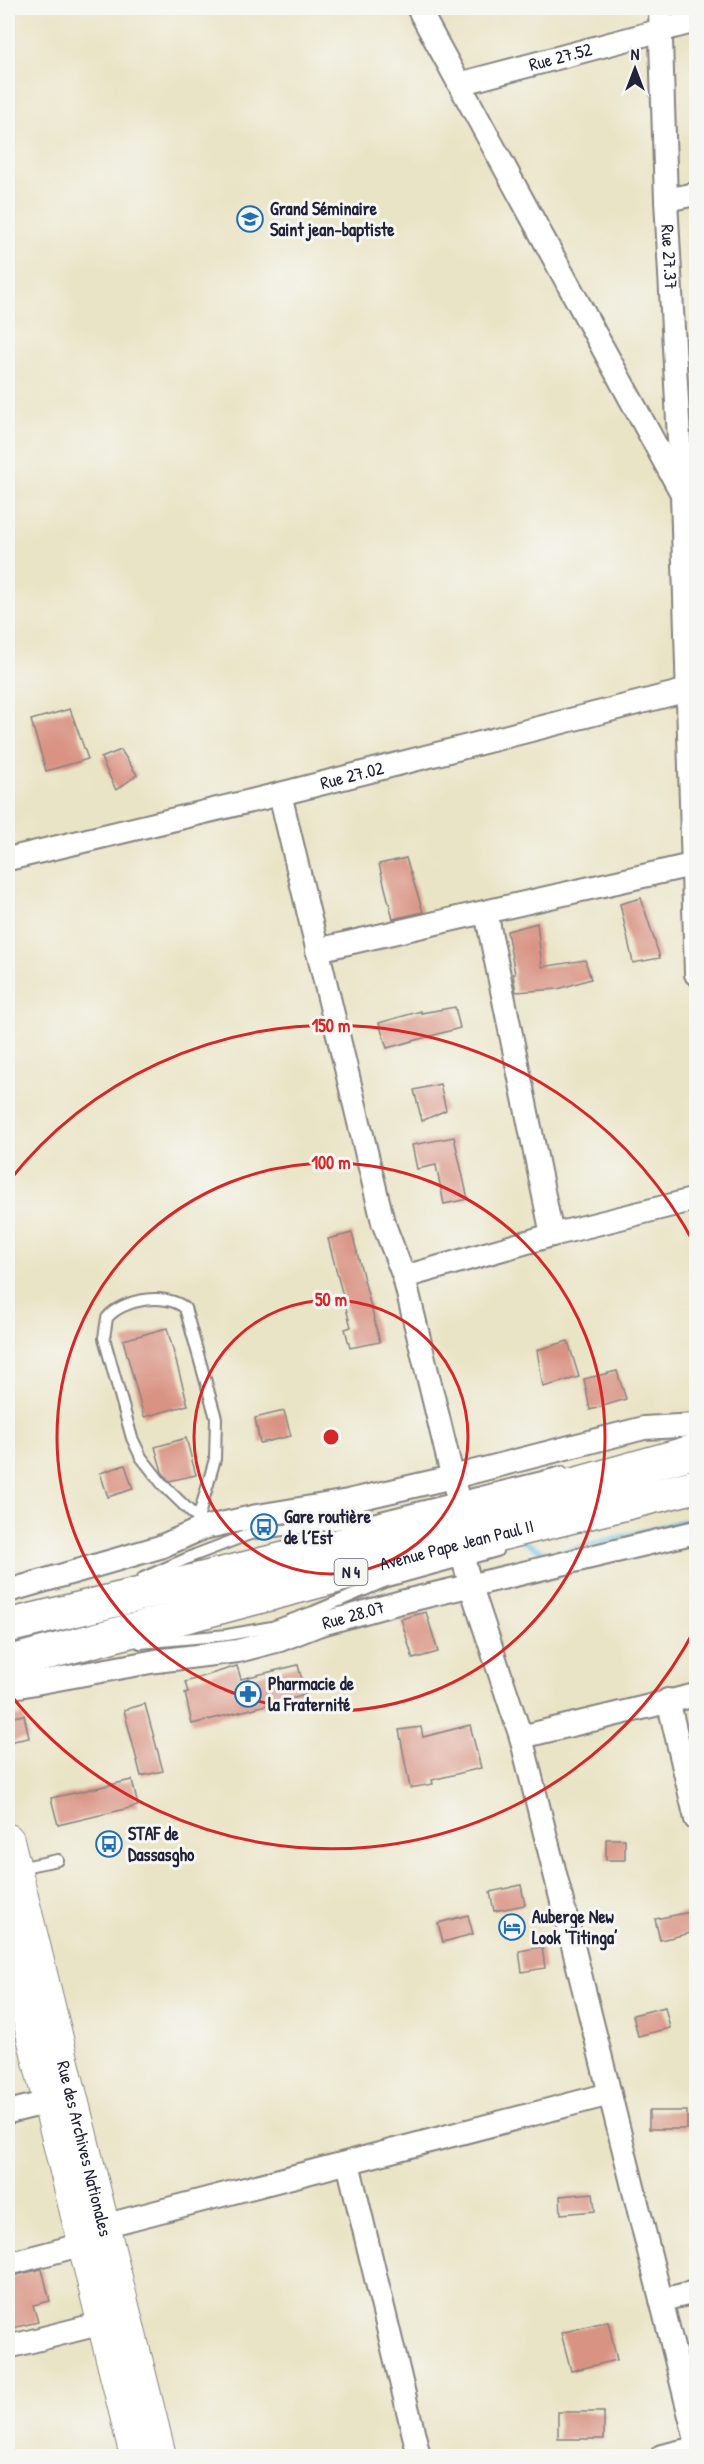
<svg xmlns="http://www.w3.org/2000/svg" width="704" height="2464" viewBox="0 0 704 2464" font-family="'Patrick Hand',sans-serif">
<rect width="100%" height="100%" fill="#f6f6f2"/>
<filter id="ink" filterUnits="userSpaceOnUse"><feTurbulence type="fractalNoise" baseFrequency=".0167" numOctaves="2"/><feDisplacementMap in="SourceGraphic" scale="12" xChannelSelector="R" yChannelSelector="G"/><feConvolveMatrix kernelMatrix="1 2 1 2 8 2 1 2 1" color-interpolation-filters="sRGB"/></filter>
<filter id="wash" filterUnits="userSpaceOnUse"><feTurbulence type="fractalNoise" baseFrequency=".008" numOctaves="4" result="noise"/><feDisplacementMap in="SourceGraphic" scale="24" xChannelSelector="R" yChannelSelector="G"/><feGaussianBlur stdDeviation="1.35" result="paint"/><feColorMatrix in="noise" values="0 0 0 0 0 0 0 0 0 0 0 0 0 0 0 0 0 1.4 0 .05"/><feComposite in="paint" operator="in"/></filter>
<g filter="url(#wash)">
<rect width="100%" height="100%" fill="#eae4c6"/>
<g fill="none" stroke-linecap="round" stroke-linejoin="round">
<path stroke="#6ac4e8" stroke-width="5" d="M523,1541L549,1555L696,1518"/>
</g>
<g id="blocks">
<path fill="#d99383" d="M70,709L88,759L46,771L31,720Z
M121,750L137,775L116,790L101,758Z
M406,858L423,912L393,919L379,864Z
M641,898L660,958L633,963L620,904Z
M537,923L542,967L585,960L591,979L558,989L516,992L513,974H515L507,931Z
M455,1007L460,1028L387,1048L379,1023L421,1011V1013Z
M440,1084L446,1110L422,1121L414,1090Z
M454,1137L468,1199L444,1204L436,1165L417,1169L412,1145Z
M352,1233L380,1342L350,1348L345,1329L351,1327L328,1239Z
M167,1328L188,1405L144,1417L123,1340Z
M568,1341L579,1377L543,1387L537,1350Z
M617,1371L626,1399L590,1410L584,1379Z
M284,1411L291,1436L260,1443L255,1418Z
M186,1438L196,1475L169,1481L162,1472L155,1447Z
M125,1465L133,1489L108,1497L100,1473Z
M426,1612L438,1652L413,1659L401,1619Z
M298,1665L306,1695L192,1724L185,1693L188,1692L185,1682L237,1666L241,1679Z
M145,1704L163,1771L141,1776L124,1710Z
M24,1715L29,1738L8,1742V1718Z
M470,1725L481,1768L432,1780L433,1784L410,1788L399,1730L421,1727L423,1737Z
M132,1780L138,1806L58,1825L51,1798Z
M606,1839H625V1860H606Z
M521,1885L525,1905L494,1911L490,1892Z
M696,1911V1932L660,1940L655,1919Z
M468,1915L473,1934L443,1942L438,1923Z
M542,1947L545,1968L522,1972L519,1951Z
M665,2007L670,2028L638,2036L633,2015Z
M649,2111H687V2129H649Z
M593,2193L595,2211L561,2214L560,2196Z
M42,2269L50,2301L33,2305L38,2322L8,2329V2277Z
M608,2321L617,2360L571,2371L561,2333Z
M558,2412H604V2439H558Z"/>
</g>
</g>
<g filter="url(#ink)">
<use href="#blocks" fill-opacity="0" stroke="#868380" stroke-width="1.5"/>
<g fill="none" stroke-linecap="round" stroke-linejoin="round">
<g stroke="#868380" stroke-width="14">
<path id="lane" d="M198,1519L215,1459L216,1418L185,1308C166,1292 122,1299 107,1318L104,1338L132,1438L141,1457L163,1485L198,1519L203,1528
M143,1578L195,1555L250,1534L368,1520L562,1472
M140,1643L227,1635L272,1627L313,1612L384,1582L497,1551
M18,1868L58,1860"/>
</g>
<g stroke="#868380" stroke-width="26">
<g id="street">
<path d="M418,8L680,490"/>
<path id="s1" d="M660,8L666,200L682,494L696,974"/>
<path id="s2" d="M459,84L696,21"/>
<path d="M666,200L696,194"/>
<path d="M280,794L383,1222L404,1277L462,1516"/>
<path id="s3" d="M8,859L280,794L696,688"/>
<path d="M486,912L552,1235"/>
<path d="M317,950L696,864"/>
<path d="M404,1277L552,1235L696,1199"/>
<path d="M459,1544L471,1587L521,1737L696,2440"/>
<path d="M8,1591L160,1547L203,1528L257,1516L348,1501L453,1477L644,1428L696,1425"/>
<path id="s4" d="M8,1688L156,1661L238,1651L280,1640L318,1625L401,1602L696,1532"/>
<path d="M668,1700L696,1819"/>
<path d="M521,1737L696,1695"/>
<path d="M8,2112L49,2102"/>
<path d="M348,2163L419,2456"/>
<path d="M103,2226L610,2094"/>
<path d="M8,2264L84,2244"/>
<path d="M661,2300L696,2292"/>
<path d="M8,2347L103,2323"/>
<path d="M662,2456L696,2448"/>
</g>
</g>
<g stroke="#868380" stroke-width="34">
<g id="secondary">
<path id="s5" d="M8,1840L160,2456"/>
<path d="M8,1935L136,2456"/>
</g>
</g>
<g stroke="#868380" stroke-width="36">
<g id="highway">
<path d="M8,1626L462,1516L696,1451"/>
<path id="s6" d="M8,1663L459,1544L696,1486"/>
</g>
</g>
<use href="#lane" stroke="#fff" stroke-width="10"/>
<use href="#street" stroke="#fff" stroke-width="22"/>
<use href="#secondary" stroke="#fff" stroke-width="32"/>
<use href="#highway" stroke="#fff" stroke-width="33"/>
</g>
</g>
<g fill="none" stroke="#d62828" stroke-width="3">
<circle cx="331" cy="1437" r="137"/>
<circle cx="331" cy="1437" r="274"/>
<path d="M696 1627A411 411 0 0 1 9 1693M9 1181A411 411 0 0 1 696 1247"/>
</g>
<defs>
<g id="university-ring" transform="scale(1.35)"><circle r="9.5" fill="#f6f6f2" stroke="#1f6fb2" stroke-width="1.5"/><path d="M0-5L7-2L0 1L-7-2ZM-4 1L0 2.5L4 1V4Q0 6-4 4Z" fill="#1f6fb2"/></g>
<g id="bus-ring" transform="scale(1.35)"><circle r="9.5" fill="#f6f6f2" stroke="#1f6fb2" stroke-width="1.5"/><path d="M-5-6H5V4H4V6H2V4H-2V6H-4V4H-5ZM-3.5-4V0h7V-4ZM-3.5 1.2v1.5H-2V1.2ZM2 1.2v1.5H3.5V1.2Z" fill="#1f6fb2"/></g>
<g id="pharmacy-ring" transform="scale(1.35)"><circle r="9.5" fill="#f6f6f2" stroke="#1f6fb2" stroke-width="1.5"/><path d="M-2-6h4v4h4v4h-4v4h-4v-4h-4v-4h4Z" fill="#1f6fb2"/></g>
<g id="hotel-ring" transform="scale(1.35)"><circle r="9.5" fill="#f6f6f2" stroke="#1f6fb2" stroke-width="1.5"/><path d="M-6-4.5h1.5V1H6V5H4.5V3h-9V5H-6ZM-4 0a1.8 1.8 0 1 1 3.6 0ZM.5 0V-2.5h3Q6-2.5 6 0Z" fill="#1f6fb2"/></g>
</defs>
<g fill-rule="evenodd">
<use href="#university-ring" x="250" y="219"/>
<use href="#bus-ring" x="264" y="1527"/>
<use href="#pharmacy-ring" x="248" y="1694"/>
<use href="#bus-ring" x="109" y="1844"/>
<use href="#hotel-ring" x="512" y="1927"/>
</g>
<g text-anchor="middle" stroke-width="6" stroke-linejoin="round" paint-order="stroke">
<rect fill="#f6f6f2" stroke="#626272" stroke-width="1.5" x="334.5" y="1559" width="33" height="26" rx="4.5"/>
<g font-size="16" font-weight="bold" fill="#22223b">
<text x="351" y="1578">N 4</text>
</g>
<g font-size="18" fill="#22223b" stroke="#f6f6f2">
<text dy="6" stroke="none"><textPath href="#s2" startOffset="105">Rue 27.52</textPath></text>
<text dy="6" stroke="none"><textPath href="#s1" startOffset="249">Rue 27.37</textPath></text>
<text dy="6" stroke="none"><textPath href="#s3" startOffset="354">Rue 27.02</textPath></text>
<text dy="6" stroke="none"><textPath href="#s6" startOffset="464">Avenue Pape Jean Paul II</textPath></text>
<text dy="6" stroke="none"><textPath href="#s4" startOffset="354">Rue 28.07</textPath></text>
<text dy="6" stroke="none"><textPath href="#s5" startOffset="318">Rue des Archives Nationales</textPath></text>
</g>
<g font-size="18" font-weight="bold" fill="#22223b" stroke="#f6f6f2" text-anchor="start">
<text x="270" y="215">Grand Séminaire<tspan x="270" dy="21">Saint jean-baptiste</tspan></text>
<text x="284" y="1523">Gare routière<tspan x="284" dy="21">de l´Est</tspan></text>
<text x="268" y="1690">Pharmacie de<tspan x="268" dy="21">la Fraternité</tspan></text>
<text x="128" y="1840">STAF de<tspan x="128" dy="21">Dassasgho</tspan></text>
<text x="532" y="1923">Auberge New<tspan x="532" dy="21">Look ‘Titinga’</tspan></text>
</g>
</g>
<circle cx="331" cy="1437" r="9" fill="#d62828" stroke="#f6f6f2" stroke-width="3"/>
<g font-size="18" text-anchor="middle" font-weight="bold" fill="#d62828" stroke="#f6f6f2" stroke-width="6" stroke-linejoin="round" paint-order="stroke">
<text x="331" y="1032">150 m</text>
<text x="331" y="1169">100 m</text>
<text x="331" y="1306">50 m</text>
</g>
<rect width="704" height="2464" fill="none" stroke="#f6f6f2" stroke-width="30"/>
<g transform="translate(635 69)" stroke="#f6f6f2" stroke-width="4.5" paint-order="stroke">
<path d="M0-4.5L10 22L0 15L-10 22Z" fill="#22223b"/>
<text y="-9" font-size="16" font-weight="bold" text-anchor="middle" fill="#22223b">N</text>
</g>
</svg>
